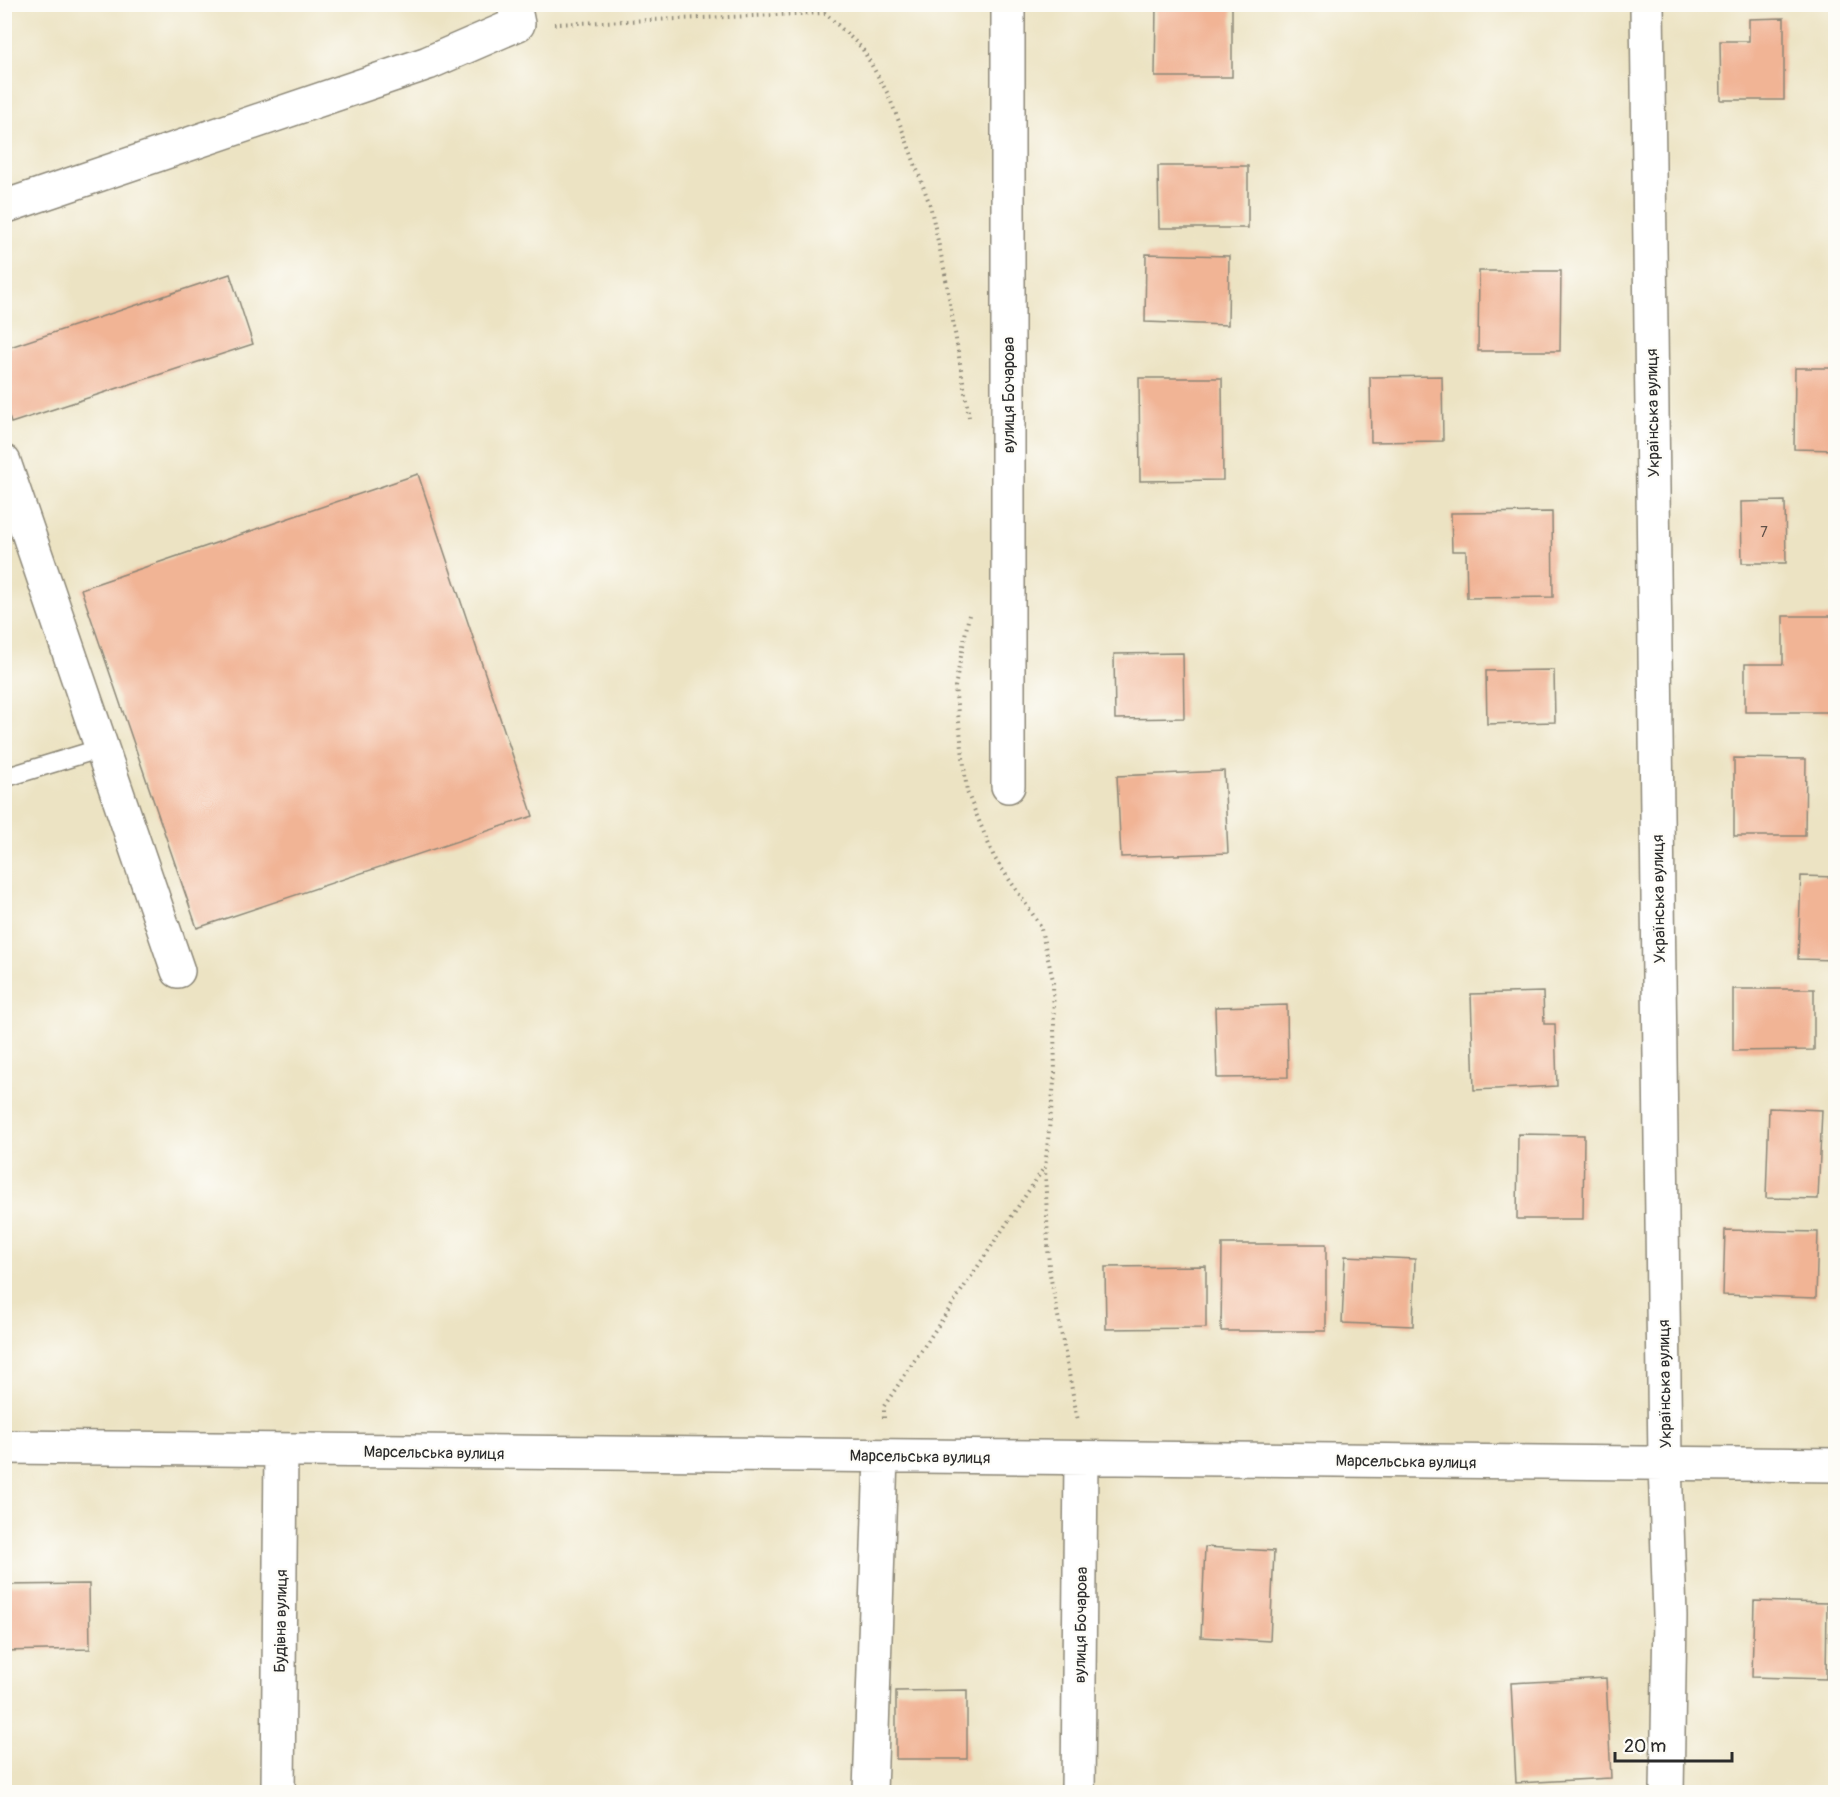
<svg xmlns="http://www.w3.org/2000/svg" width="1840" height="1797" viewBox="0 0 1840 1797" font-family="Pangolin,sans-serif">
<rect width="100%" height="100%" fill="#fdfcf7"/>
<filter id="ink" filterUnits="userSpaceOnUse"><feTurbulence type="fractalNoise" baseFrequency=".0167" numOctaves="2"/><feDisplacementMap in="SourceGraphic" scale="12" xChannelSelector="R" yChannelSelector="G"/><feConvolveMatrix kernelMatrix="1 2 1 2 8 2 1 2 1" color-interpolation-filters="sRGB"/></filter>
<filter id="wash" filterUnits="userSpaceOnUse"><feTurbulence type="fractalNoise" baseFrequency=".008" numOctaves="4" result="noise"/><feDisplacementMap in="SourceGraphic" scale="24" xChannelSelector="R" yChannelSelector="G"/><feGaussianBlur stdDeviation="1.35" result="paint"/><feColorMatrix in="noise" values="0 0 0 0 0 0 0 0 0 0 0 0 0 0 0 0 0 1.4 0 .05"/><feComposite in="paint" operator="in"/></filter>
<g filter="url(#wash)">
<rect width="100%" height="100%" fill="#ece3c3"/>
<g id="blocks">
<path fill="#f1b495" d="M1156,4H1232V77H1155Z
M1784,18V100H1721L1720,41H1749V19Z
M1158,166H1248V228H1159Z
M1146,254L1229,256L1228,325L1145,322Z
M1479,271H1561L1560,351H1478Z
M230,274L253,344L11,423L4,402V349Z
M1795,368H1836V450L1794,449Z
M1442,376L1443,441L1371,442L1370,377Z
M1139,378H1222L1223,480L1140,481Z
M418,474L533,816L197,928L81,589Z
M1785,501L1786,563H1742L1741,502Z
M1552,512L1553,597L1467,598L1466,551H1452L1451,513Z
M1783,616H1836V712H1745V664H1783Z
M1183,653L1184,718L1115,719L1114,654Z
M1554,670L1555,722L1487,724L1486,671Z
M1734,758L1806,759L1805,836H1734Z
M1224,771L1228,853L1121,857L1117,776Z
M1801,876L1836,877V960L1798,959Z
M1733,989H1814V1050L1733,1051Z
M1543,992L1544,1024H1555L1557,1086L1474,1090L1471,994Z
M1287,1005L1288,1077L1217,1078L1215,1007Z
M1769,1108L1822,1110L1818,1199L1766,1198Z
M1518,1134L1584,1135L1583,1219H1517Z
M1725,1230L1818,1232L1816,1298L1723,1295Z
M1222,1244H1326V1331H1221Z
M1345,1256L1415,1259L1413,1326L1342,1323Z
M1206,1266V1328L1106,1329L1105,1267Z
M1205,1547L1274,1551L1270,1641L1201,1637Z
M89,1584L90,1649L4,1651V1585Z
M1754,1601L1827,1603L1826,1679L1752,1677Z
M1606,1678L1611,1778L1516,1783L1511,1683Z
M967,1690V1759H896V1691Z"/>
</g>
</g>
<g filter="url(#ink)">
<use href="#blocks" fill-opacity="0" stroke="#8c8777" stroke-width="1.5"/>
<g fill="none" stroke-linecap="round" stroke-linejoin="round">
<g stroke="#8c8777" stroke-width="21">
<path id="lane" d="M4,778L102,748"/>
</g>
<g stroke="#8c8777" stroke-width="36">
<path id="street" d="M1647,4L1665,1463L1670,1616L1667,1792
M4,207L428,63L518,24L514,4
M4,462L178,971
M1008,786V4
M4,1447L1836,1465
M278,1792L281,1450
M870,1792L881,1456
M1078,1792L1081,1458"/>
</g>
<path stroke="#8c8777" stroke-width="4" stroke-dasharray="1.5 4.5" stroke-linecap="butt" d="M554,24L825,13L862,48L888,94L907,142L930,205L945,273L969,417
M969,615L955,687L967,792L994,857L1040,925L1053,980L1055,1073L1045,1168L1049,1269L1078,1421
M884,1418V1406L1044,1168"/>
<use href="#lane" stroke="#fff" stroke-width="18"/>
<use href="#street" stroke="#fff" stroke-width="33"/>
</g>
</g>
<g text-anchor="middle" stroke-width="4.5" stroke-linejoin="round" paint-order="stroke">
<g font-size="14" fill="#5c4d46">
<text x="1764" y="537">7</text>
</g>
<g font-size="16" fill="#2b2b2b" stroke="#fdfcf7">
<text transform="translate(1008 395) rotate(-90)" y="6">вулиця Бочарова</text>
<text transform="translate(1652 413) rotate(-91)" y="6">Українська вулиця</text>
<text transform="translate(1658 899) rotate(-91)" y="6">Українська вулиця</text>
<text transform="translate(1664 1384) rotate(-91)" y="6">Українська вулиця</text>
<text transform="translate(434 1452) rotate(1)" y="6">Марсельська вулиця</text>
<text transform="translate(920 1456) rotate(1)" y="6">Марсельська вулиця</text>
<text transform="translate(1406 1461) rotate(1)" y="6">Марсельська вулиця</text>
<text transform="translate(280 1621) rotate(-89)" y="6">Будівна вулиця</text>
<text transform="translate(1080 1625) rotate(-89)" y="6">вулиця Бочарова</text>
</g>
</g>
<rect width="1840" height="1797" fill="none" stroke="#fdfcf7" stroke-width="24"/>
<path d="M1615 1752v9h117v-9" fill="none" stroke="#2b2b2b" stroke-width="3"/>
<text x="1624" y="1752" font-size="18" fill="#2b2b2b" stroke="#fdfcf7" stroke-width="4.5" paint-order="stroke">20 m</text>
</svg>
